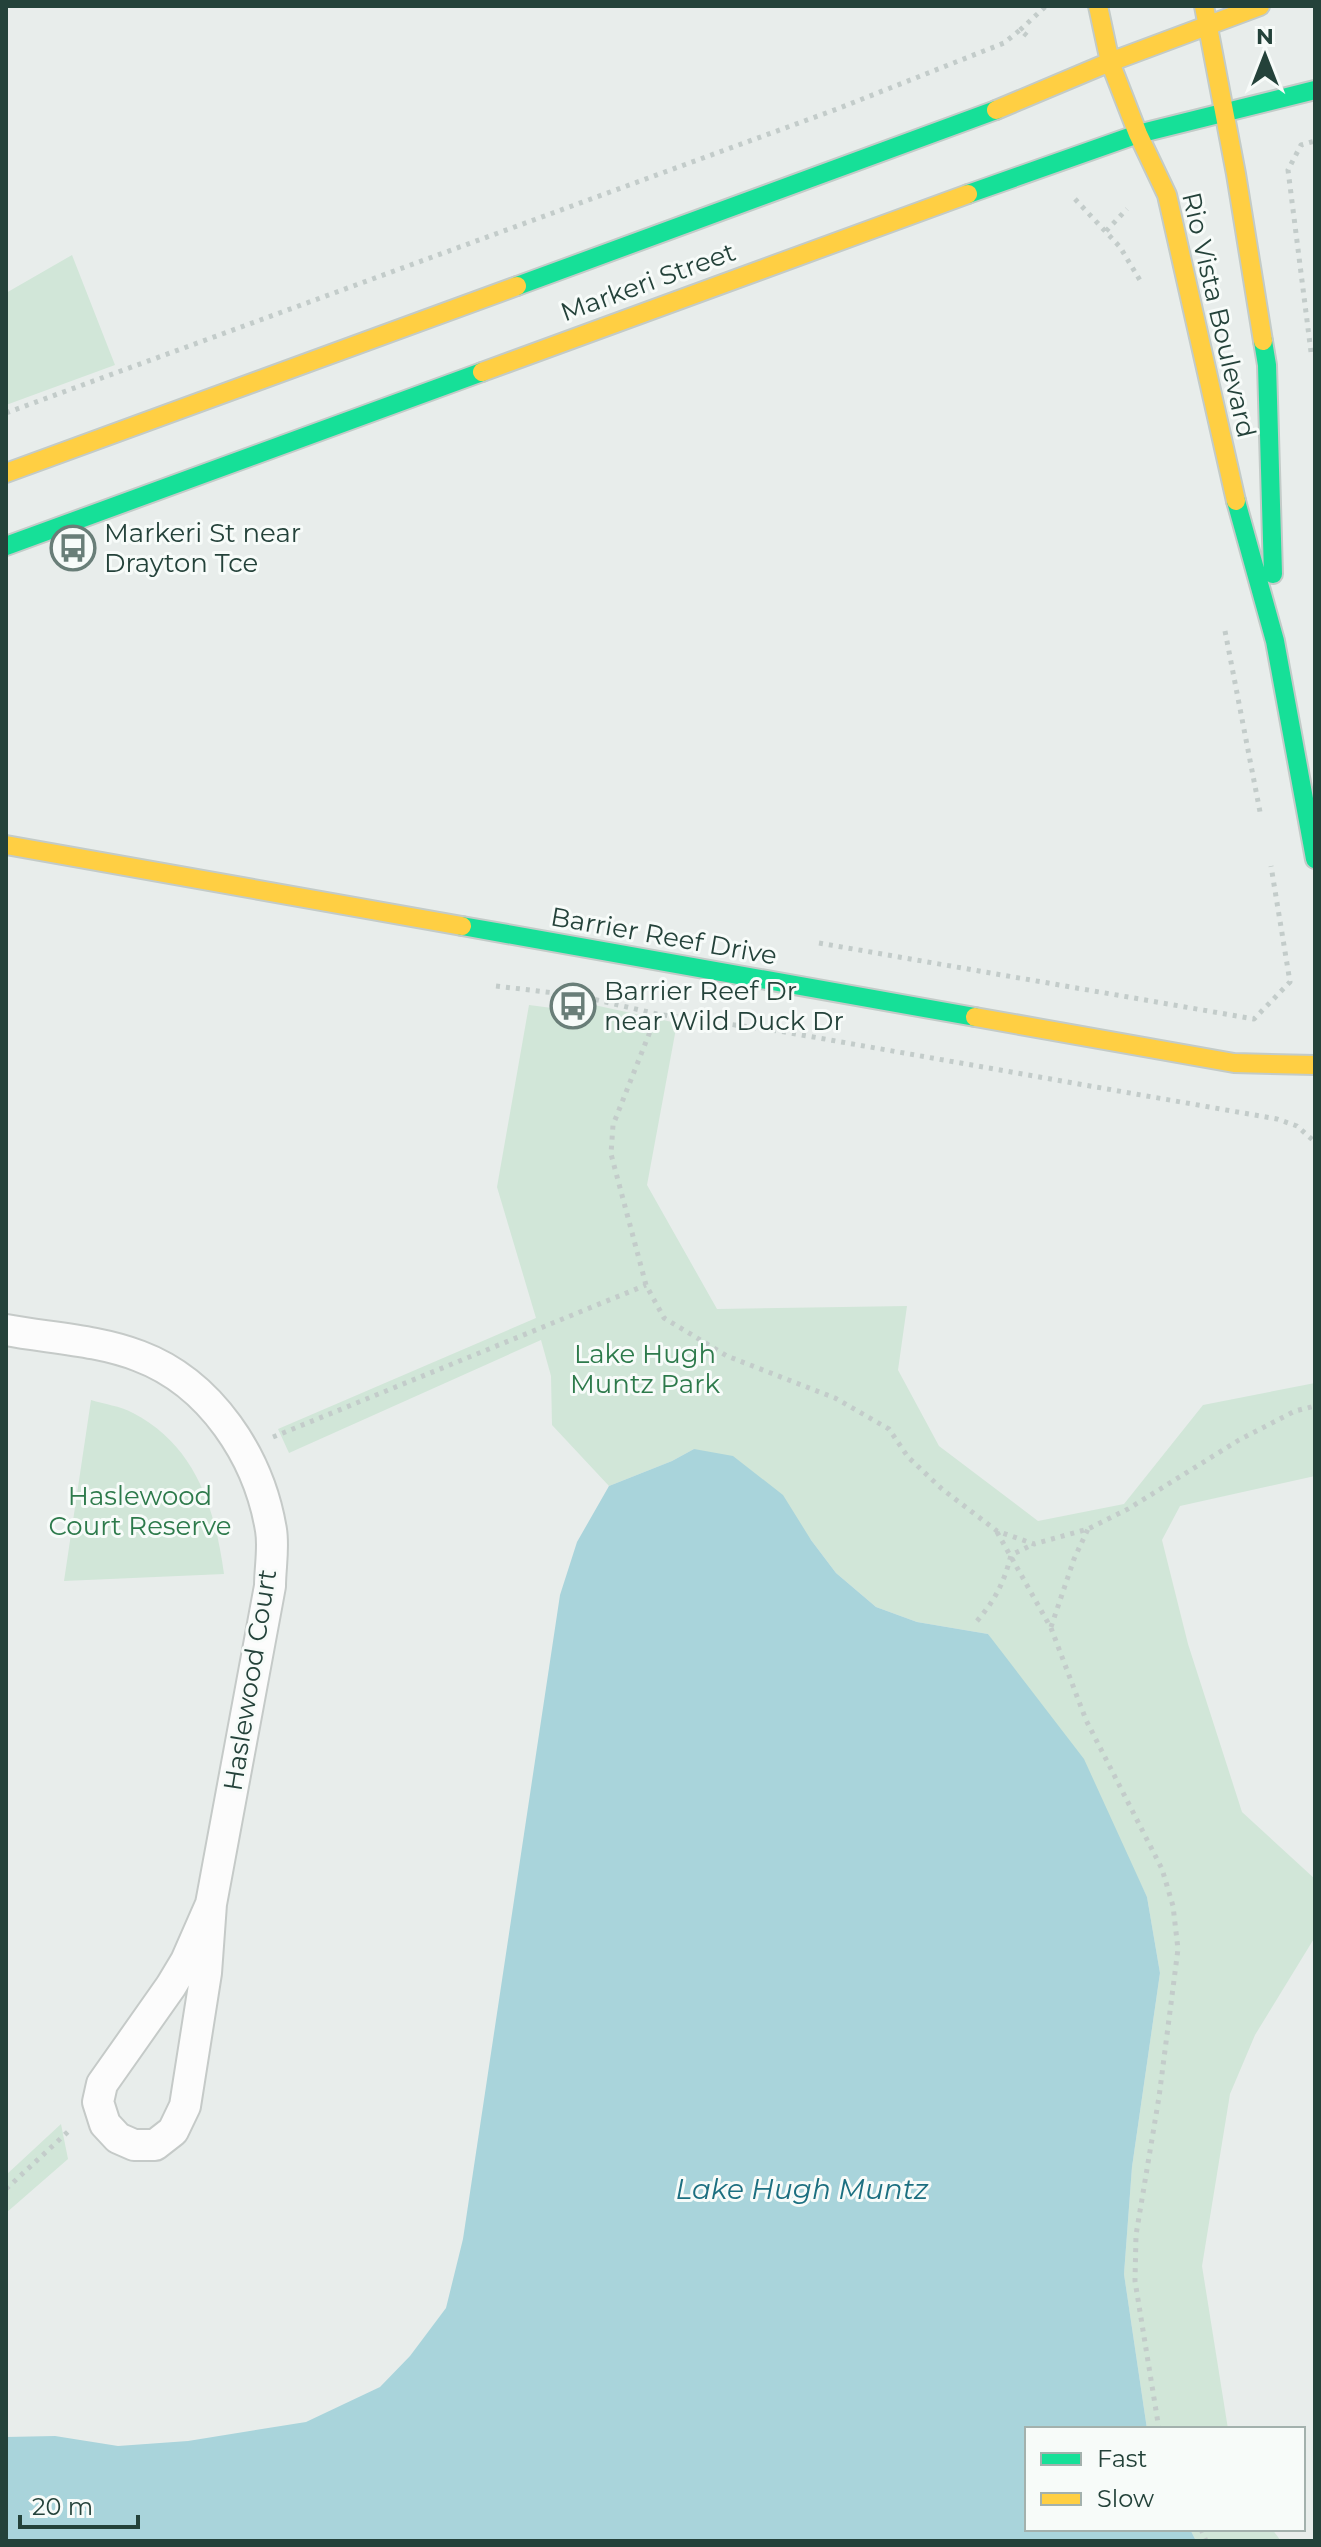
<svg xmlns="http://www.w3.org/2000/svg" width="1321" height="2547" viewBox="0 0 1321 2547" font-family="Montserrat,sans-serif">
<rect width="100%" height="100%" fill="#e8edeb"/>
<path fill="#d1e6d8" d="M72,255L115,365L6,405V293Z
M585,1003L677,1023L647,1185L717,1309L907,1306L898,1370L939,1446L1038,1521L1124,1504L1203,1405L1315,1383V1476L1180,1506L1162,1540L1188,1644L1242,1812L1315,1879V1937L1255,2035L1230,2094L1202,2266L1228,2429H1147L1124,2274L1132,2167L1160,1973L1147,1897L1125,1852L988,1634L917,1622L876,1607L836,1573L811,1540L694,1449L672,1461L609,1486L552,1425L551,1376L541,1340L289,1453L278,1429L536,1318L497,1187L529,1005L583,1012Z
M91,1400C104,1404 120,1406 133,1413C196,1446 215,1508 224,1574L64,1581Z
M61,2124L68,2159L6,2213V2175Z
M1190,2529H1272L1281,2541H1196Z"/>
<path fill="#a9d4db" d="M694,1449L733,1456L783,1495L811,1540L836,1573L876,1607L917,1622L988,1634L1084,1759L1147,1897L1160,1973L1132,2167L1124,2274L1147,2429H1027V2529H1190L1196,2541H6V2437L55,2436L118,2446L188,2441L306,2422L380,2387L410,2356L446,2308L463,2239L560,1595L577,1542L609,1486L672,1461Z"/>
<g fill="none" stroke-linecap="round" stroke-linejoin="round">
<g stroke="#c5cac8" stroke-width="34">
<path id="street" d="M6,1330C49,1338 98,1340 139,1356C211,1383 259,1457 271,1530C274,1548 270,1568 270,1586L211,1904L206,1973L185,2106L173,2131L155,2145H134L118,2138L105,2124L98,2102L102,2084L171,1986L186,1961L211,1904"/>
</g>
<g stroke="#c3cbc8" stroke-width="22">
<path id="fast" d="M968,194L1138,134L1315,90
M517,286L996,110
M1263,341L1267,365L1273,574
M1236,501L1275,641L1315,859
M6,546L482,372
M462,926L975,1017"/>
</g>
<g stroke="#c3cbc8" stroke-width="22">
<path id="slow" d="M1098,6L1110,62L1138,134L1167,195L1236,501
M1204,6L1236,174L1263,341
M996,110L1110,62L1260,6
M482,372L968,194
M6,473L517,286
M6,845L462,926
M975,1017L1234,1063L1315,1065"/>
</g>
<path stroke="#c3ccca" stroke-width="5" stroke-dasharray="4 6" stroke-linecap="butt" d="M1020,30L1046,6
M1075,199L1120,247L1141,282
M1106,231L1127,209
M1311,352L1288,170L1301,145L1315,141
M6,413L837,109L1004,43L1020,30L1031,39
M1225,631L1261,817
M819,943L1254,1019L1290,982L1271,866
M496,986L580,996L657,1014L785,1032L1277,1119L1297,1126L1315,1142
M657,1014L613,1125L611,1154L646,1285L664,1318L727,1356L835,1398L889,1429L908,1457L942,1489L997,1531L1034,1544L1088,1529L1128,1509L1239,1440L1295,1411L1315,1406
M273,1437L646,1285
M997,1532L1051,1628L1086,1720L1162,1869L1173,1906L1178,1949L1159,2097L1136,2235L1135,2281L1159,2429
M977,1621C995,1600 1004,1583 1011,1555L1034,1544
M1051,1627L1074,1559L1088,1529
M6,2189L72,2128
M1201,2529L1206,2541"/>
<use href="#street" stroke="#fcfcfc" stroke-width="30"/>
<use href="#fast" stroke="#16e098" stroke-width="18"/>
<use href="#slow" stroke="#ffcf43" stroke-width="18"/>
</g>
<defs>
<g id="bus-ring" transform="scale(2.3)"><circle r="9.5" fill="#f7fbf9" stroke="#697e78" stroke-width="1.5"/><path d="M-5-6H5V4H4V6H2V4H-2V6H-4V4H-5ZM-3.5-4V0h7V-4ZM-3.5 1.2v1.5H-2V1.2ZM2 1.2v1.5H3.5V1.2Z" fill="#697e78"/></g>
</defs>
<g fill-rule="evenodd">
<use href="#bus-ring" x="73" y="548"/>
<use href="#bus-ring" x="573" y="1006"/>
</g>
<g text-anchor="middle" stroke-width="6" stroke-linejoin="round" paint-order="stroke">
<g font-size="26" fill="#24423a" stroke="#f7fbf9">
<text transform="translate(648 282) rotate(-20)" y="9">Markeri Street</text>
<text transform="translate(1219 315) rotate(77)" y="9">Rio Vista Boulevard</text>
<text transform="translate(664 936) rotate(10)" y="9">Barrier Reef Drive</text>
<text transform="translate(250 1680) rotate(-81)" y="9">Haslewood Court</text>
</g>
<g font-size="26" fill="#24423a" stroke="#f7fbf9" text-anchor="start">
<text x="104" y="542">Markeri St near<tspan x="104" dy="30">Drayton Tce</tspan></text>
<text x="604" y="1000">Barrier Reef Dr<tspan x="604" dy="30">near Wild Duck Dr</tspan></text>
</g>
<g font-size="26" fill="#2d7a4b" stroke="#f7fbf9">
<text x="645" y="1363">Lake Hugh<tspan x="645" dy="30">Muntz Park</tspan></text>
<text x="140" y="1505">Haslewood<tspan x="140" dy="30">Court Reserve</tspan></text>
</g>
<g font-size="28" font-style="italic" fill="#1c6f80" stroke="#f7fbf9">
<text x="802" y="2199">Lake Hugh Muntz</text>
</g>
</g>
<rect width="1321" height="2547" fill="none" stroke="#24423a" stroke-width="16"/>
<rect x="1025" y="2427" width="280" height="104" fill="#f7fbf9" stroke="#a3b1ad" stroke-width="2"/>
<rect x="1041" y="2453" width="40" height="12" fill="#16e098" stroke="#a3b1ad" stroke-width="2"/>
<text x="1097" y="2467" font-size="24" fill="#24423a">Fast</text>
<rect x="1041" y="2493" width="40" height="12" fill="#ffcf43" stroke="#a3b1ad" stroke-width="2"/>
<text x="1097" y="2507" font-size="24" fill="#24423a">Slow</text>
<g transform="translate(1265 56)" stroke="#f7fbf9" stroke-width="6" paint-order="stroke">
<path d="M0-6L14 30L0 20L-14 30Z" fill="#24423a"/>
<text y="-12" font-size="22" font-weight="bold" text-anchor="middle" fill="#24423a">N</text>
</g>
<path d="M20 2515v12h118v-12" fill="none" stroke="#24423a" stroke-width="4"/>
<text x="32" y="2515" font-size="24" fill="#24423a" stroke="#f7fbf9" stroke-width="6" paint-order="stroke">20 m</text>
</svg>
